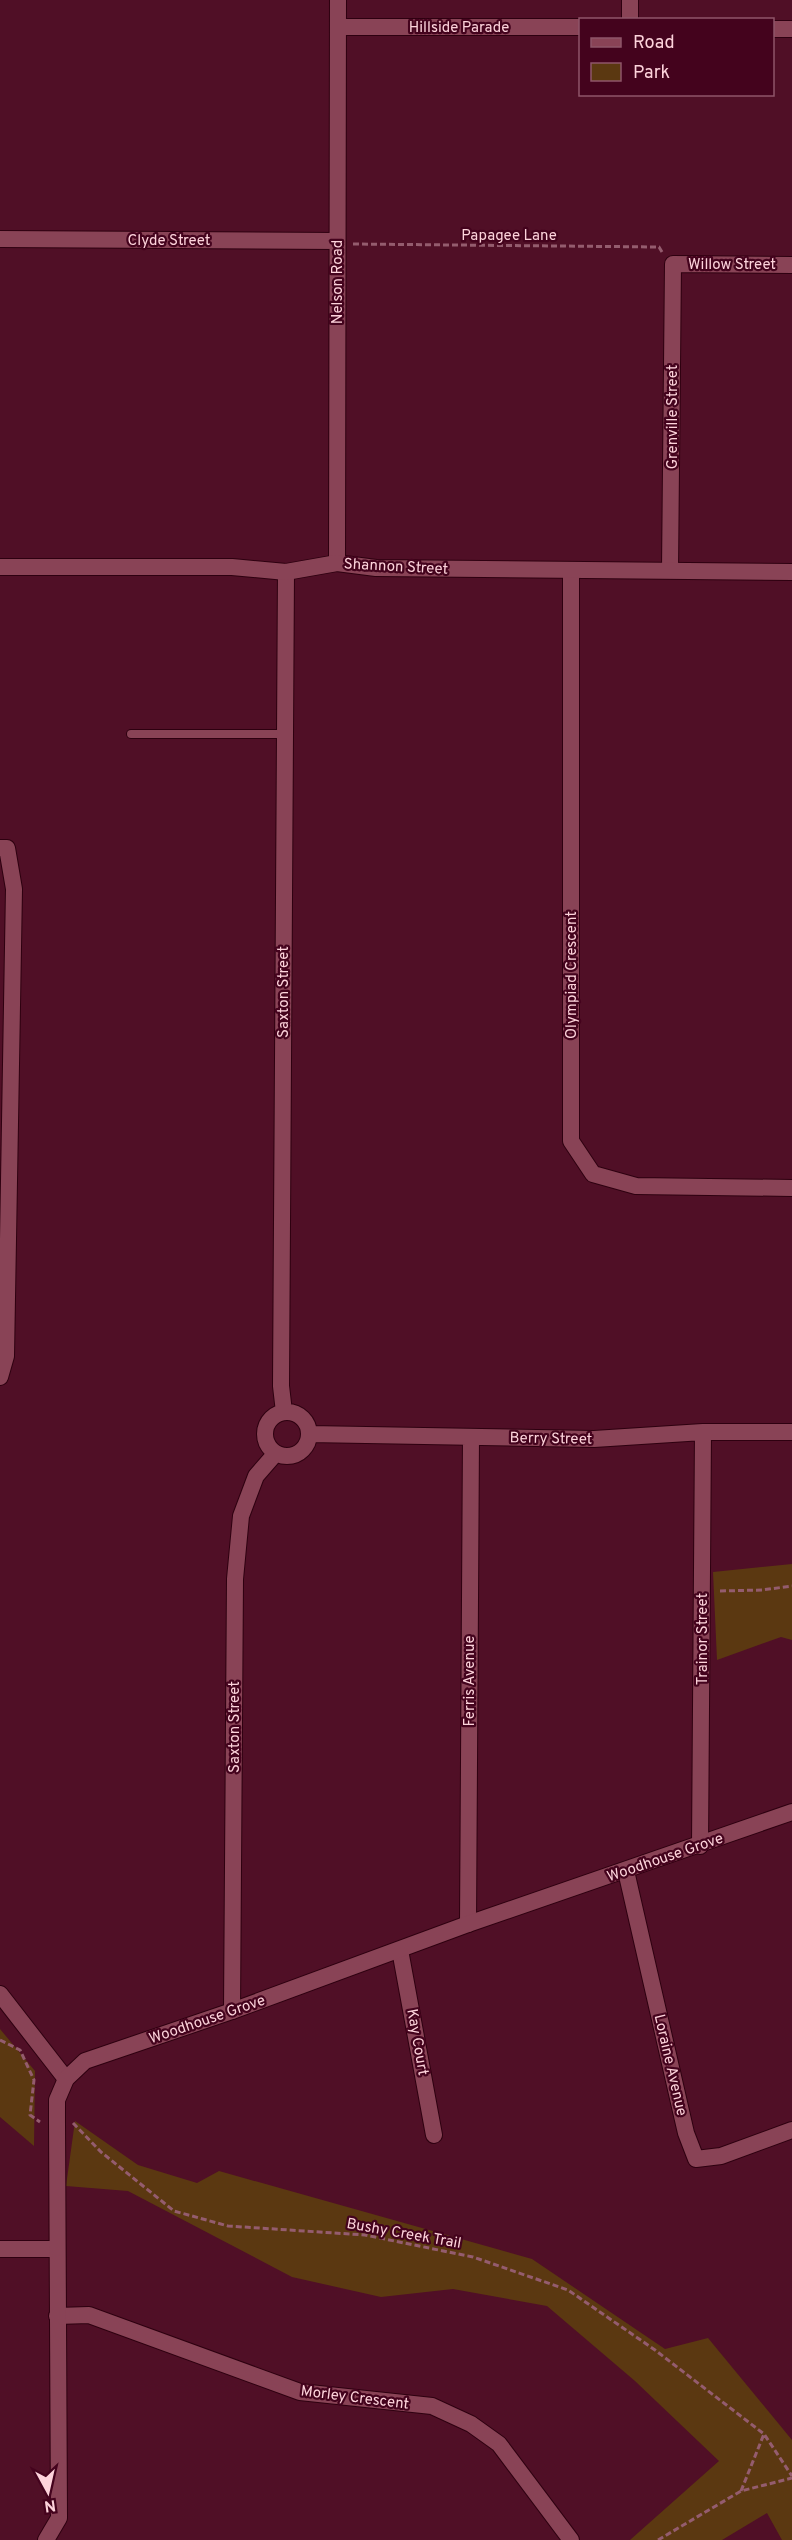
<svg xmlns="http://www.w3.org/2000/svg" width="792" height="2540" viewBox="0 0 792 2540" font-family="Overpass,sans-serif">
<rect width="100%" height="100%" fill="#500f26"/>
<path fill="#5b3811" d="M792,1564V1640L781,1637L717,1660L713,1572Z
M0,2029L35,2071L34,2146L0,2117Z
M75,2121L138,2165L197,2183L219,2171L532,2259L665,2349L708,2338L792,2440V2540H782L767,2513L722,2540H630L719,2461L635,2381L547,2306L453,2289L381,2297L292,2277L128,2191L66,2186Z"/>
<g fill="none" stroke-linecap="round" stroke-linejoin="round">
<g stroke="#2e0010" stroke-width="10">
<path id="service" d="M131,734H284"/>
</g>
<g stroke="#2e0010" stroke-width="18">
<path id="minor" d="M630,20V0
M338,27H580
M772,29H792
M0,239L337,241
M337,563L338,0
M571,570V1141L593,1174L636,1186L792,1188
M670,570L673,264L792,265
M0,848H7L14,889L6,1356L0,1377
M265 1434a22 22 0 1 1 44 0a22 22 0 1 1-44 0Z
M284,1412L281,1386L286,572
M309,1434L594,1439L703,1432H792
M700,1846L703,1432
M626,1871L686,2133L696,2159L721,2156L792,2130
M468,1924L471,1437
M400,1950L434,2135
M0,1994L66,2079
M232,2011L235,1579L241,1516L256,1476L276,1453
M0,2249H57
M57,2316L89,2315L300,2392L432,2406L471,2424L499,2444L571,2540"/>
</g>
<g stroke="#2e0010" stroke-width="18">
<path id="tertiary" d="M0,567H232L286,572L337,563L376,568L792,572
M46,2540L59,2518L57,2123V2100L66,2079L85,2061L232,2011L468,1924L792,1812"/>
</g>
<path stroke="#945c6e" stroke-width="3" stroke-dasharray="6 3" stroke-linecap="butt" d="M353,244L659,247L662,252
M720,1591L762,1590L792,1586
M0,2040L20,2050L34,2080L30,2115L40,2122
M73,2123L101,2152L174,2211L228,2226L365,2235L473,2257L568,2290L655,2350L764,2434L792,2476
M741,2491L764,2434
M658,2540L741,2491L792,2478"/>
<use href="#service" stroke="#894356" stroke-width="8"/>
<use href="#minor" stroke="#894356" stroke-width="16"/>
<use href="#tertiary" stroke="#894356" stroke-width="16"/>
</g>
<g text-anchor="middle" stroke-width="4.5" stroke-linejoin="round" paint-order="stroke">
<g font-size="15" fill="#fdd3db" stroke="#44031d">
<text x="459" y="32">Hillside Parade</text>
<text x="509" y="240">Papagee Lane</text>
<text x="169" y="245">Clyde Street</text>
<text x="732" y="269">Willow Street</text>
<text transform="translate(337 282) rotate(-90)" y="5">Nelson Road</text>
<text transform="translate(672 417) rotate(-90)" y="5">Grenville Street</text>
<text transform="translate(396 566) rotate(3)" y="5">Shannon Street</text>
<text transform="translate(571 975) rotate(-90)" y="5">Olympiad Crescent</text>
<text transform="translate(283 992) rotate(-90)" y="5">Saxton Street</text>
<text transform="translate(551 1438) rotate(1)" y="5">Berry Street</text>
<text transform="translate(702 1639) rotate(-90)" y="5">Trainor Street</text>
<text transform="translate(469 1681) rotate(-90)" y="5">Ferris Avenue</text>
<text transform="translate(234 1727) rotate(-90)" y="5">Saxton Street</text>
<text transform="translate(665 1857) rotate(-19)" y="5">Woodhouse Grove</text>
<text transform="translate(207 2019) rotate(-19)" y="5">Woodhouse Grove</text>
<text transform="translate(418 2042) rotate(80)" y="5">Kay Court</text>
<text transform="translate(671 2065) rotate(77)" y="5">Loraine Avenue</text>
<text transform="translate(404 2233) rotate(10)" y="5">Bushy Creek Trail</text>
<text transform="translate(355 2397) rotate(7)" y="5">Morley Crescent</text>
</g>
</g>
<rect x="579" y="18" width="195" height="78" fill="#44031d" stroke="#8e5669" stroke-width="1.5"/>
<rect x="591" y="38" width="30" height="9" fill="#894356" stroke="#8e5669" stroke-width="1.5"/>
<text x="633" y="48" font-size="18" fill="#fdd3db">Road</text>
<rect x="591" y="63" width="30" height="18" fill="#5b3811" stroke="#8e5669" stroke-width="1.5"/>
<text x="633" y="78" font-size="18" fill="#fdd3db">Park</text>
<g transform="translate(48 2492) rotate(172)" stroke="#44031d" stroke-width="4.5" paint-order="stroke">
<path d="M0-4.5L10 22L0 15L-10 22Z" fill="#fdd3db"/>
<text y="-9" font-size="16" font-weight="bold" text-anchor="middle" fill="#fdd3db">N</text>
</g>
</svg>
